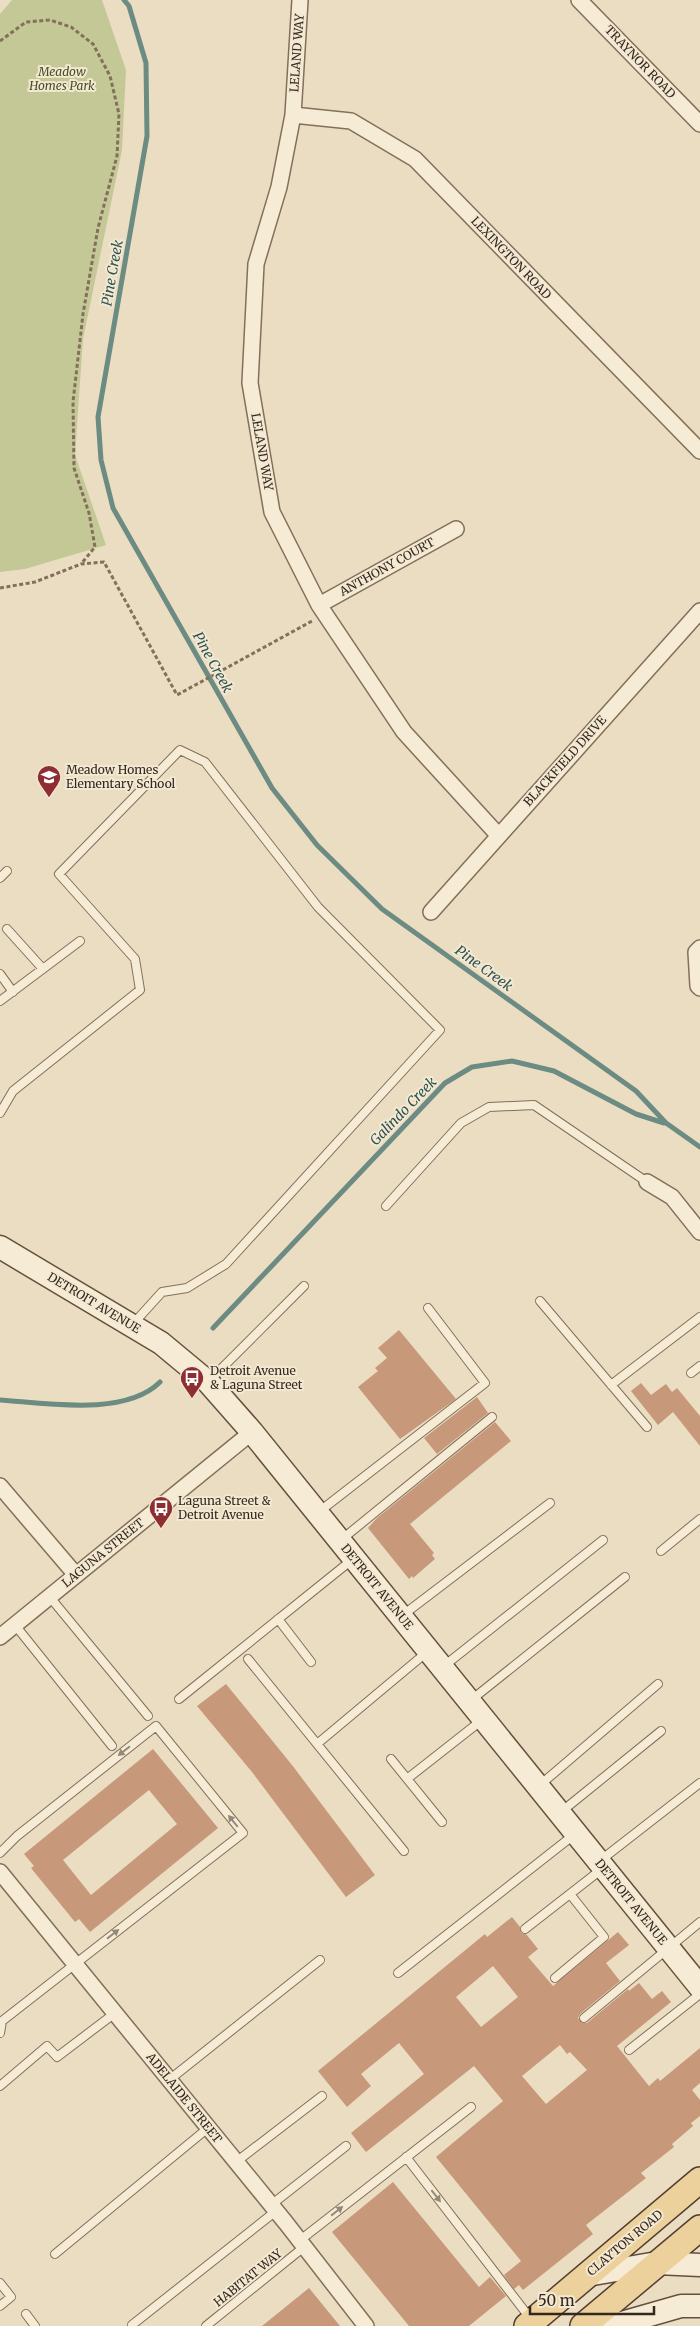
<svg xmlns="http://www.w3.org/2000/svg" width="700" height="2326" viewBox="0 0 700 2326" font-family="Merriweather,serif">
<rect width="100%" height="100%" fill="#ebddc2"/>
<path fill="#c4c897" d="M12,0H102L126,70L122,150L83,339L75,455L106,545L25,569L0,572V14Z"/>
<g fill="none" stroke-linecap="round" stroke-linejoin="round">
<path stroke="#6c8b82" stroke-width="5" d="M124,0L129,6L146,63L147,136L98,417L101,460L113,508L272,788L317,845L382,909L636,1091L666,1123L700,1147
M213,1328L445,1083L472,1067L512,1061L554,1071L636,1114L664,1123
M0,1400C45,1403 125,1417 160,1382"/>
</g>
<path fill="#c7987a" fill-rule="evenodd" d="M399,1330L456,1399L400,1439L358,1387L378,1371L375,1368L387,1358L378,1348Z
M641,1383L651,1395L666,1384L672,1392L677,1388L700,1416V1446L673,1412L658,1425L631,1391Z
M477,1397L488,1413L437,1454L424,1438Z
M495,1422L511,1441L410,1524L434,1553L432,1555L435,1559L413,1578L412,1576L409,1579L368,1528L377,1518Z
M226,1684L292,1765L375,1875L346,1897L252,1772L197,1706Z
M153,1749L218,1828L90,1932L79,1919L75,1922L31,1868L34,1866L24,1854ZM149,1790L177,1824L91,1895L63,1860Z
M512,1917L520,1927L521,1933L526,1934L538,1949L528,1957L553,1986L618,1932L629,1945L606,1963L620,1981L580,2014L578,2018L582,2023H587L628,1989L629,1991L639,1983L652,1999L662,1991L671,2002L617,2046L649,2086L658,2078L660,2081L700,2048V2083L692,2090L700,2100V2116L691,2123L693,2126L672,2144L674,2147L641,2173L646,2178L586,2225L593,2234L523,2290L519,2285L514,2289L504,2275L521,2261L436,2157L503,2101L474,2066L366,2152L351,2133L424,2074L399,2043L361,2074L371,2086L347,2107L318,2071L485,1934L487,1937ZM493,1966L518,1997L481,2027L456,1997ZM560,2045L567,2054L570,2052L587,2070L546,2104L522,2076Z
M393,2182L479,2287L490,2277L506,2296L469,2326H409L332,2232Z
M309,2288L340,2326H262Z"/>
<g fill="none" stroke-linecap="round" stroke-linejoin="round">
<g stroke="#836f5a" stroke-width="10">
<path id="lane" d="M0,878L7,871
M7,929L43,969
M0,974L13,992
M0,1001L80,941
M0,1113L13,1091L140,990L135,959L59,874L180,750L205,762L318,907L440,1030L226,1264L187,1288L162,1292L133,1324
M386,1206L461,1123L489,1107L534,1105L647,1182
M540,1301L647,1427
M691,1373L700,1366
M210,1380L304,1286
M611,1385L700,1317
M320,1511L485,1383L428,1308
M341,1540L492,1417
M661,1551L700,1519
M49,1596L148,1716
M403,1615L550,1503
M278,1619L311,1662
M15,1625L112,1746
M248,1659L404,1851
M444,1666L603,1540
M179,1699L353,1559
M470,1701L625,1577
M317,1744L427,1652
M391,1759L442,1822
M407,1779L482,1720
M540,1785L658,1684
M561,1812L661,1731
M0,1853L17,1836L156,1726L243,1833L2,2021L0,2033
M601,1860L700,1783
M525,1929L602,1869
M398,1973L575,1834
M555,1978L604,1937L570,1894
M584,2018L700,1922
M629,2050L700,1994
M169,2080L320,1960
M0,2086L47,2046L57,2057L115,2013
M406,2157L530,2318
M236,2162L322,2096
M271,2205L346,2146
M299,2241L471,2107
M55,2254L208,2128
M0,2283L11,2297L0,2306
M26,2314L35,2326
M132,2325L276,2211
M206,2326L304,2247"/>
</g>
<g stroke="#836f5a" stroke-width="18">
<path id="street" d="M300,0L293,115L279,187L256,264L250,383L272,512L319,605L404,732L499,836
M579,0L700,124
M293,115L351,121L415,159L700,451
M319,605L456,529
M431,912L700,611
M700,948L696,952L698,986L700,988
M647,1182L672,1197L700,1232
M0,1486L76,1575
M0,1637L252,1432
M0,1872L286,2223L366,2326"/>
</g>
<g stroke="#65503e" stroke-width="25">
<path id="secondary" d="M0,1247L161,1343L208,1382L252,1432L700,1987
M587,2275L657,2263L700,2265
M611,2326L681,2306H700"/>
</g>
<g stroke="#513e2f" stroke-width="28">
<path id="primary" d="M527,2326L700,2180
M583,2326L700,2228"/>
</g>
<path stroke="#836f5a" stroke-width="3" stroke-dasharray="4 2.5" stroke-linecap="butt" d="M0,41L26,22L50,20L71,27L93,44L110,76L119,114L117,156L98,228L83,314L73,402L74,468L89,513L95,547L81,564
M0,588L35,582L81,564L104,562L177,695L312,621"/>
<use href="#lane" stroke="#f6ebd5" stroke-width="8"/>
<use href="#street" stroke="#f6ebd5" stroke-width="15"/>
<use href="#secondary" stroke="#f6ebd5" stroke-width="22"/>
<use href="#primary" stroke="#ecd19c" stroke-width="25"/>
</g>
<defs><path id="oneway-solid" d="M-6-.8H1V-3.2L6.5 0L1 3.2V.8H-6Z" transform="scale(1.25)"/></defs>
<g fill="#958a7a">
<use href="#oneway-solid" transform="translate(124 1751) rotate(142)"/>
<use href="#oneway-solid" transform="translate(233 1821) rotate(-129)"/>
<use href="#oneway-solid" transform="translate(113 1934) rotate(-38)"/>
<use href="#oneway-solid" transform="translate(436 2196) rotate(52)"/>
<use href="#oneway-solid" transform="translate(337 2211) rotate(-38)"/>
</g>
<defs>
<g id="school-pin" transform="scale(1.25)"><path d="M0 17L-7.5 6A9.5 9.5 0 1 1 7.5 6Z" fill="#8e2e32" stroke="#f3e8d1"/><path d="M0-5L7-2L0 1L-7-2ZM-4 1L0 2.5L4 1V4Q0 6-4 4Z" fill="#fff"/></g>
<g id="bus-pin" transform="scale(1.25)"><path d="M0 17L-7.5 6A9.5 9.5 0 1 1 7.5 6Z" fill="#8e2e32" stroke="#f3e8d1"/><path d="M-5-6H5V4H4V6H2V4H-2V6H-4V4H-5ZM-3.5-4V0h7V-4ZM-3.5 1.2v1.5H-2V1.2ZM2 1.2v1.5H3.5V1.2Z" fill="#fff"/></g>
</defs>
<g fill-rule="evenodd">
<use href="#school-pin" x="49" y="777"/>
<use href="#bus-pin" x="192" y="1378"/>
<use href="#bus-pin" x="161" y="1508"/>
</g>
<g text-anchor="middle" stroke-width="4" stroke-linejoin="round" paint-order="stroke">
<g font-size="12" fill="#34281e" stroke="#f3e8d1">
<text transform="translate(297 53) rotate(-86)" y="4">LELAND WAY</text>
<text transform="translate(640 62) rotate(46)" y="4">TRAYNOR ROAD</text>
<text transform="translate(511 258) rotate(46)" y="4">LEXINGTON ROAD</text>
<text transform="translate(262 452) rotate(80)" y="4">LELAND WAY</text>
<text transform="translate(387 567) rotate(-29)" y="4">ANTHONY COURT</text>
<text transform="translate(565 761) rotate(-48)" y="4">BLACKFIELD DRIVE</text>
<text transform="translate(94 1303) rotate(31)" y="4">DETROIT AVENUE</text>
<text transform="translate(103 1553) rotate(-39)" y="4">LAGUNA STREET</text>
<text transform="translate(377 1587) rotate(51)" y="4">DETROIT AVENUE</text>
<text transform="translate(631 1902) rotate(51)" y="4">DETROIT AVENUE</text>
<text transform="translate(184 2098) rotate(51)" y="4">ADELAIDE STREET</text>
<text transform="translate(625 2243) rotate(-40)" y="4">CLAYTON ROAD</text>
<text transform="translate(248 2278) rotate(-39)" y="4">HABITAT WAY</text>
</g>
<g font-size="12" font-style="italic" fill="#464f26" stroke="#f3e8d1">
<text x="62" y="76">Meadow<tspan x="62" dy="14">Homes Park</tspan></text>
</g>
<g font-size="12" fill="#34281e" stroke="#f3e8d1" text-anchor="start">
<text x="66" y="774">Meadow Homes<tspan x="66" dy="14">Elementary School</tspan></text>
<text x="210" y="1375">Detroit Avenue<tspan x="210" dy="14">&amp; Laguna Street</tspan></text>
<text x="178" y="1505">Laguna Street &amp;<tspan x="178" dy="14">Detroit Avenue</tspan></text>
</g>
<g font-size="14" font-style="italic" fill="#2e5350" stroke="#f3e8d1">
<text transform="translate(112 273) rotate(-80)" y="5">Pine Creek</text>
<text transform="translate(213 662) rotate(61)" y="5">Pine Creek</text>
<text transform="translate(484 968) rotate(36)" y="5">Pine Creek</text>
<text transform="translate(403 1111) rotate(-46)" y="5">Galindo Creek</text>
</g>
</g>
<path d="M530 2306v8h124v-8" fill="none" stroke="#34281e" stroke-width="2.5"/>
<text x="538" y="2306" font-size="15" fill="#34281e" stroke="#f3e8d1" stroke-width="4" paint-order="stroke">50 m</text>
</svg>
